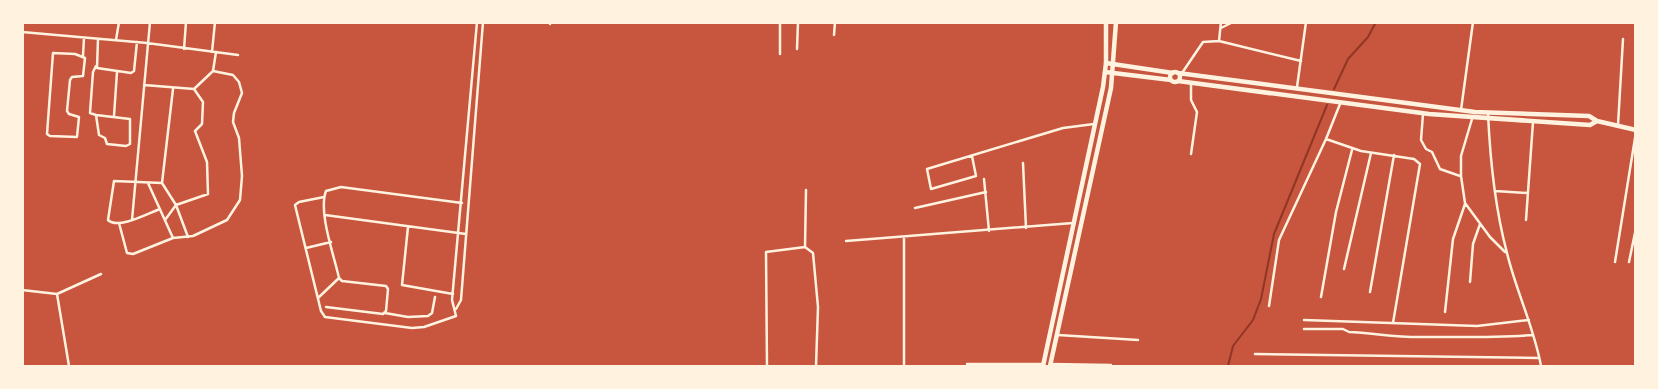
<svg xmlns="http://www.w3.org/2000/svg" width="1658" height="389" viewBox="0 0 1658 389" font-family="'Libre Baskerville',serif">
<rect width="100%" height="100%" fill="#c8553d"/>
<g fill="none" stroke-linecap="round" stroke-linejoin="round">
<path stroke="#8f3625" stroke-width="2" d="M1334,89L1348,59L1368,37L1376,22
M1228,366L1233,346L1253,320L1261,299L1274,234L1327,105"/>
<path stroke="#fff3e0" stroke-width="2.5" d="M550,24V22
M1221,28L1233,22
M22,32L147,43L238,55
M834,35L835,22
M98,39L97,68L131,73L134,71L137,42
M116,40L119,22
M1219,41L1301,61
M184,49L186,22
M797,49L798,22
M212,52L215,22
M53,53L75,54L85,58L83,76L72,77L70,80L67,111L69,114L79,117L77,137L50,136L47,134Z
M780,54V22
M83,56L84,38
M1182,73L1203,42L1219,41L1221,22
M1191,83V100L1197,112L1191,154
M144,85L194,89L213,71L216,52
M1297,87L1306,22
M1461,110L1473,22
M1488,113C1490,159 1495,208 1507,253C1516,291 1534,327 1541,366
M1423,114L1421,140L1426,149L1432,152L1440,169L1460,176
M96,115L130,119V144L126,146L107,144L105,138L99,135Z
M96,115L90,113L93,72L96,66
M114,116L117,72
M1472,119L1461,156V176L1465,203L1490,237L1505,252
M1618,125L1623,39
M1326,139L1340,104
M972,156L976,176L931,189L927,169L1063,128L1094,124
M1023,163L1026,228
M984,179L989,231
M148,183L173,238
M162,183L176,205L188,237
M1495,191L1528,193
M324,197L299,202L295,205L321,311L325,317L412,328L424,327L456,316L452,300L477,22
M915,208L986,192
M160,209C149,213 118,230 108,220L114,181L162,183L173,89
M325,215L466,234
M132,220L150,22
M165,220L176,205L208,194L207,162L195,131L202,124L203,102L194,89
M1526,220L1533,122
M119,223L127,253L133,254L173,238L193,236L227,220L240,200L242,176L239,138L233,122L234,113L242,93L239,82L233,75L213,71
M408,227L402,285L453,294
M904,237V366
M846,241L1073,223
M805,247L806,190
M306,248L331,242
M1615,262L1636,132
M1629,262L1636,228
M1344,269L1371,153
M1470,282L1473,244L1480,224
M22,290L57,294L101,274
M1370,292L1394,155
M57,294L69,366
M1321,297L1336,212L1352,150
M318,298L339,278
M1269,306L1279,240L1326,139L1361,151L1414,159L1420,164L1393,323
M326,307L383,314L386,311L388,289L386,286L342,281L339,278C334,255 318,212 326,191L341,187L462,203
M456,309L461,300L483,22
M1445,312L1453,239L1465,204
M385,313L408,317L428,316L432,313L435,297
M1304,320L1477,326L1529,320
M1304,329H1343L1349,332C1372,333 1395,337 1418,337C1456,337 1495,338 1533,335
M1058,335L1138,340
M1255,354L1539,358
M967,364H1043
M1050,364L1111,365
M767,366L766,252L805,247L813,253L818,307L816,366"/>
<path stroke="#fff3e0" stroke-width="4.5" d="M1106,63L1173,73
M1105,72L1171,80
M1170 77a5 5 0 1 1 10 0a5 5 0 1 1-10 0Z
M1178,73L1475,112L1589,116L1597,121L1636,130
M1178,81L1429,114L1590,125L1597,121"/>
<path stroke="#fff3e0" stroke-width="4.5" d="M1043,366L1103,87L1106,63V22
M1050,366L1111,88L1116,22"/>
</g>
<rect width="1658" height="389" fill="none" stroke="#fff3e0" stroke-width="48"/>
</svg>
